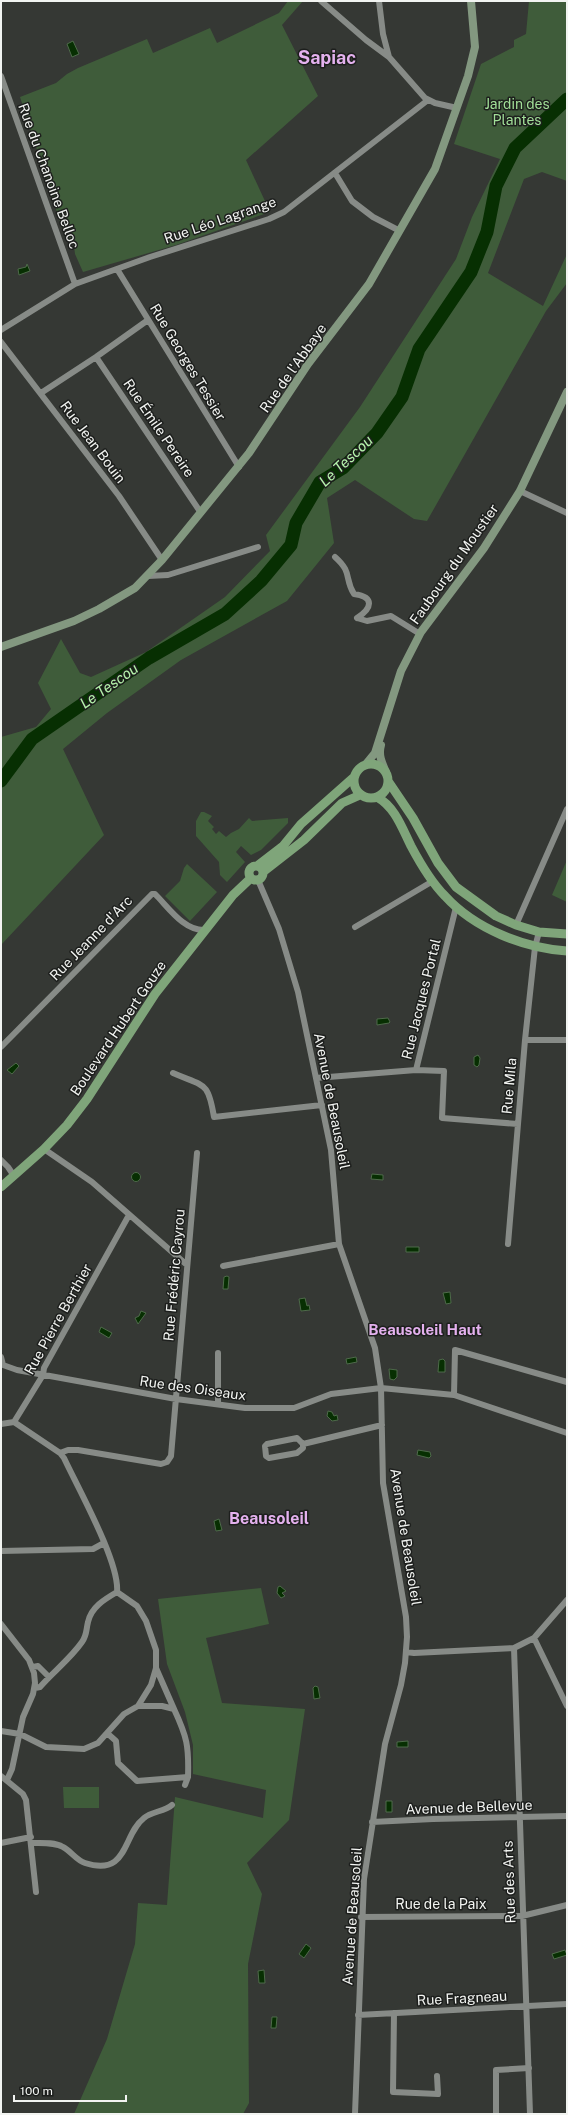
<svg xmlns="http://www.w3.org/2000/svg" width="568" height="2115" viewBox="0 0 568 2115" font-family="'Public Sans',sans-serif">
<rect width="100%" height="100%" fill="#353834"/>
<path fill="#3f5c3a" d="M288,1H303L282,25L318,96L246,160L270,212L176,245L83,272L75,254L73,237L66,240L62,228L20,97L56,83L67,74L78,68L147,39L153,53L210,28L217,43L279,13Z
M529,1H567V181L542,172L524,179L488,273L543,306L567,254V283L546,311L427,521L414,519L355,480L327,498L334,543L287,601L181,660L107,713L63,749L104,835L1,945V737L36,727L51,709L38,683L61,639L80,673L91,677L146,652L225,597L270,551L266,535L360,407L456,259L472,217L500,159L454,144L481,64L514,47V40L526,34Z
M201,812H204L212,816L208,821L214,827L212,829L216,834L219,831L226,837L231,833L239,829L249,818L252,821L288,818V823L261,850L251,855L241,846L236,852L245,862L227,882L220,875L219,862L196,836V821Z
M567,860V902L552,895Z
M187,864L217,892L190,921L165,896L180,881L184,868Z
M261,1588L269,1624L206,1638L222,1703L305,1709L289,1820L247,1863L262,1894L248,1964L249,2103L243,2114H74L107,2039L135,1944L138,1903L167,1905L175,1797L263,1818L266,1790L193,1774V1745L185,1712L167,1664L158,1599Z
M63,1787H99V1808H64Z"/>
<path fill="#072f02" stroke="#4e6a4a" d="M73,41L79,54L72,57L67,44Z
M27,264L30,271L19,275L18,269L26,267Z
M388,1018L390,1022L389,1023L377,1025V1019Z
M478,1055L480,1058L479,1065L477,1067L474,1065V1057Z
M16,1063L19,1066L12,1074L7,1070Z
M131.5 1177a4.5 4.5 0 1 1 9 0a4.5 4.5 0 1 1-9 0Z
M372,1174L383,1175V1180L371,1179Z
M406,1247H419V1252H406Z
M227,1276L229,1277L228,1289H223L224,1277Z
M450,1292L451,1303L446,1304L443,1293Z
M305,1298L307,1306L309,1305L310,1310L301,1311L299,1299Z
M141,1311L146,1313L138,1324L135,1318L139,1316Z
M101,1327L112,1333L109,1338L99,1332Z
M356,1357L357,1362L347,1364L346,1359Z
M443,1359L445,1361V1372H438L439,1360Z
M389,1369L397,1370V1377L394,1380L390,1379Z
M328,1411L332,1412L334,1416L337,1415L338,1420L332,1421L327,1416Z
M418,1450L430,1452L431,1456L429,1458L417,1455Z
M219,1519L222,1530L216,1531L214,1521Z
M280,1586L286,1591L282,1593L285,1596L281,1598L277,1593L278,1587Z
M315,1686L318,1687L320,1698L314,1699L313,1688Z
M408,1741V1747H397V1742Z
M386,1801H392V1812H386Z
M306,1944L311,1948L304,1958L299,1954Z
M565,1950L567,1955L554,1959L552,1954Z
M264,1970L265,1983H259L258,1971Z
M272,2017H277L276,2028H271Z"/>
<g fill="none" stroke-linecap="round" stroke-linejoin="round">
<path stroke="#072f02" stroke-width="13" d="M1,781L32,739L149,658L225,614L261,581L291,545L296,523L320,482L343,468L377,433L402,397L419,349L471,272L487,232L496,186L515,148L567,99"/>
<path stroke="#878b87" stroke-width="6" d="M321,1L366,40L389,57
M379,1L383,34L389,57L425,98L435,103L457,108
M1,76L75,284
M335,173L352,201L373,217L400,231
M117,269L239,467
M1,330L75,284L150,257L269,219L284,212L428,100
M1,342L119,496L162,560
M96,357L201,513
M41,393L96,357L148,320
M520,491L567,513
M335,557C353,573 344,578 354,594C375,597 372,608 357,618
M148,576L168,575L258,547
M357,618L367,621L391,616L420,634
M258,880L279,929L298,992L331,1150L339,1244L375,1348L381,1388L383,1483L406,1617L407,1637L405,1663L401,1685L385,1744L364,1879L355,2114
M516,925L567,809
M355,927L433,881
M525,1040H567
M1,1047L152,894H155C169,908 184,931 205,930
M416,1070L456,907
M173,1073C205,1087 208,1081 214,1117L322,1105
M316,1078L416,1070L444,1071L442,1118L518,1124
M44,1149L92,1182L187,1265
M1,1160L8,1167L14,1176
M508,1244L525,1040L535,947L539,932
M223,1266L339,1244
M1,1357L3,1365L17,1370L176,1399L245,1408H294L331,1394L381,1388L454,1395L567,1433
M454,1395L455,1350L567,1382
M218,1404V1353
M14,1422L60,1453L64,1458C78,1488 120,1563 117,1592
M1,1424L14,1422L43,1375L44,1368L129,1215
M303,1444V1448L297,1453L269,1458L266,1456L265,1446L267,1444L297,1438L303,1444L382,1425
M60,1453L68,1450H78L161,1464L167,1462L171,1456L197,1153
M1,1551L93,1549L104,1543
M1,1624L29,1660L34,1673L35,1683L33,1694L23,1717L12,1769L7,1780
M534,1638L567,1706
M514,1648L530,2114
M406,1652L414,1653L514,1648L534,1638L567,1600
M33,1667L38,1666L49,1677
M156,1668L174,1709
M35,1688L40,1687C53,1672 71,1658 82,1642C87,1635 86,1630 88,1622C91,1607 105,1599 117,1592
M1,1731L20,1734L46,1747L84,1749L98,1743L124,1714L138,1706L151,1685L156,1668V1650L146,1621L137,1606L117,1592
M107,1733L116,1741L118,1763L137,1781L188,1777C189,1746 187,1737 174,1709L162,1706H138
M1,1776L23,1794L26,1800L36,1892
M185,1785L188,1777
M372,1822L433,1819L567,1816
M1,1843L31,1837
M32,1843C42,1843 54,1842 63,1847C71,1851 76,1860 85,1863C129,1877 122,1835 144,1818C152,1811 164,1812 172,1805
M361,1917L522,1916L567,1905
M394,2013L393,2092L438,2094L437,2076
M358,2015L567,2004
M496,2114V2070L529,2068"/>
<path stroke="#839880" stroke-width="8" d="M1,647L74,621L99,609L135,588L162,560L249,453L308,364L369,284L435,169L468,76L475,47L471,1
M381,745C378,755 382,763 386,772
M366,764L375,753L401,671L421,632L484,548L520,491L567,392"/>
<path stroke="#7fa57a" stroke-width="9" d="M354 781a17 17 0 1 1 34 0a17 17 0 1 1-34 0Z
M388,781L413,818L438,863L456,887L496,916L516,925L539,932L567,934
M377,797C395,807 402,828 411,846C420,863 431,882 445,896C475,929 524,948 567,951
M257,866L283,846L301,824L354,777
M249 873a7 7 0 1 1 14 0a7 7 0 1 1-14 0Z
M263,872L304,840L342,803L360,795
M1,1187L44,1149L67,1125L87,1099L155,994L233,895L251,878"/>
</g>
<g text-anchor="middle" stroke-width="3" stroke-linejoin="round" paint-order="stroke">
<g font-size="14" fill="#a2df98" stroke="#1d1f1d">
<text x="517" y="109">Jardin des<tspan x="517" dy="16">Plantes</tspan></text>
</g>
<g font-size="14" fill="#f2f4f1" stroke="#1d1f1d">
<text transform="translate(49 176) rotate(70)" y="5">Rue du Chanoine Belloc</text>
<text transform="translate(220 220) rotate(-19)" y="5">Rue Léo Lagrange</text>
<text transform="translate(188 362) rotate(59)" y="5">Rue Georges Tessier</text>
<text transform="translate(293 368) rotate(-55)" y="5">Rue de l'Abbaye</text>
<text transform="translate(159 428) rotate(56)" y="5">Rue Émile Pereire</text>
<text transform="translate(93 442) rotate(53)" y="5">Rue Jean Bouin</text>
<text transform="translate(454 564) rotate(-55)" y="5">Faubourg du Moustier</text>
<text transform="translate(91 938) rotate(-46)" y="5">Rue Jeanne d'Arc</text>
<text transform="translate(421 999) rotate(-76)" y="5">Rue Jacques Portal</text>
<text transform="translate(118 1028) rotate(-56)" y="5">Boulevard Hubert Gouze</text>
<text transform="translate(509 1086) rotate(-85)" y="5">Rue Mila</text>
<text transform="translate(332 1101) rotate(79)" y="5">Avenue de Beausoleil</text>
<text transform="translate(174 1275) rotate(-85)" y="5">Rue Frédéric Cayrou</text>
<text transform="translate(58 1319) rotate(-61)" y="5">Rue Pierre Berthier</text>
<text transform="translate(193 1388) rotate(8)" y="5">Rue des Oiseaux</text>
<text transform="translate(406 1537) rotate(81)" y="5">Avenue de Beausoleil</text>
<text transform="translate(469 1807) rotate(-2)" y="5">Avenue de Bellevue</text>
<text transform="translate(509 1882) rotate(-92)" y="5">Rue des Arts</text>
<text x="441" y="1909">Rue de la Paix</text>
<text transform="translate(352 1916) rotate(-86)" y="5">Avenue de Beausoleil</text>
<text transform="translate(462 1998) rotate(-3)" y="5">Rue Fragneau</text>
</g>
<g font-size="15" font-style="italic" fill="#b5f3ab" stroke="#1d1f1d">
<text transform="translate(346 461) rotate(-43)" y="5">Le Tescou</text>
<text transform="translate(109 686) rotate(-35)" y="5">Le Tescou</text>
</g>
<g font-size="15" font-weight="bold" fill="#e4b1ee" stroke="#1d1f1d">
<text x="425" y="1335">Beausoleil Haut</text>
</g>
<g font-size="16" font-weight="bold" fill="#e4b1ee" stroke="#1d1f1d">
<text x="269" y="1524">Beausoleil</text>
</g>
<g font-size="18" font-weight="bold" fill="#e4b1ee" stroke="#1d1f1d">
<text x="327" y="64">Sapiac</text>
</g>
</g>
<rect width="568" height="2115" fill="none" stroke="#f2f4f1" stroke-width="4"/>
<path d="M14 2095v6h112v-6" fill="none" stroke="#f2f4f1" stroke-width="2"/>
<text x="20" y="2095" font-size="12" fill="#f2f4f1" stroke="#1d1f1d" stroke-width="3" paint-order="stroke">100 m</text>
</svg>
